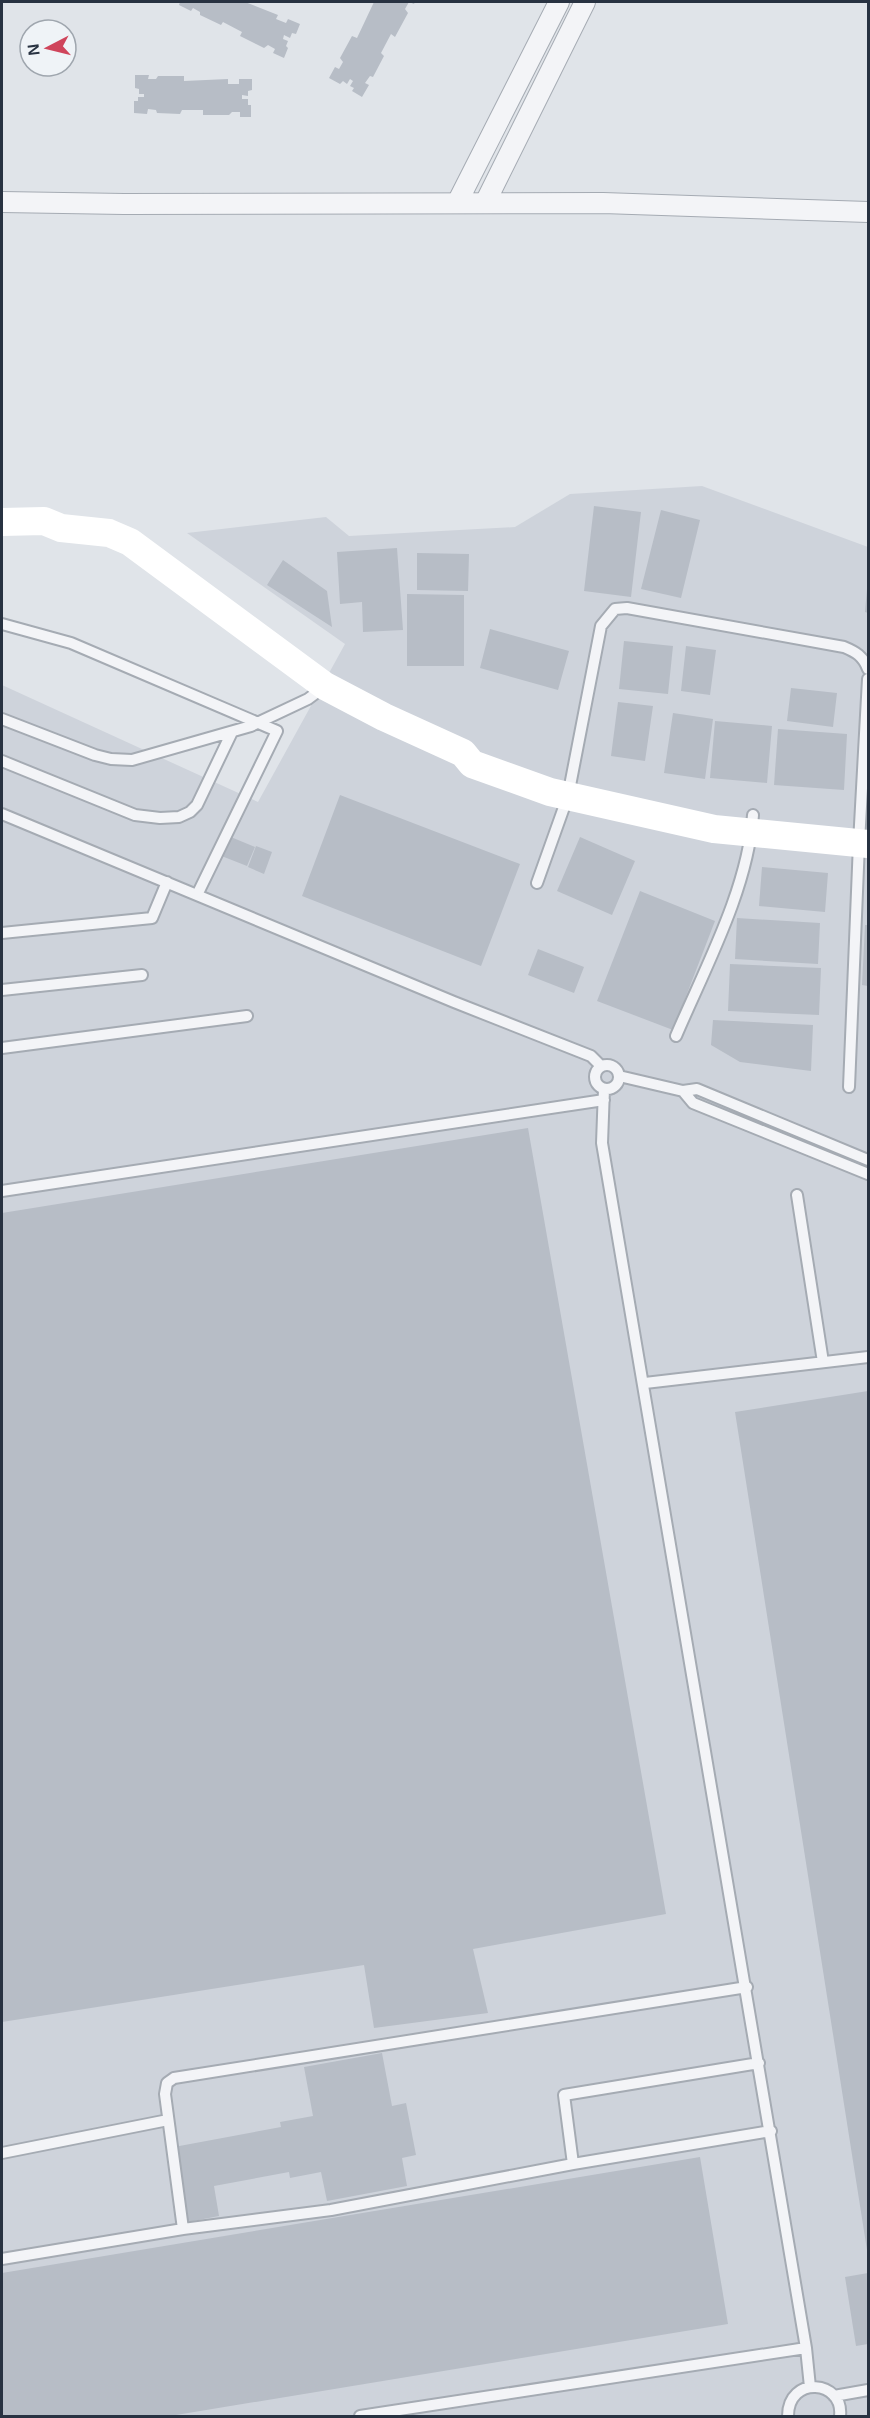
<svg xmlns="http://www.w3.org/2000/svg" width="870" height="2418" viewBox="0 0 870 2418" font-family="Helvetica,sans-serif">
<rect width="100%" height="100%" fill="#e0e4e9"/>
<path fill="#ced3db" d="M702,486L868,547V2416H2V685L258,802L345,644L187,533L326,517L349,536L515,527L570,494Z"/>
<path fill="#b7bdc6" d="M180,2H245L278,15L276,19L286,23L288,19L300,24L296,34L292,33L290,38L284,35L283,39L288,41L286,46L288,48L284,58L273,53L275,49L268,45L264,48L240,36L242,32L223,22L221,25L200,15V12L193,8L191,11L179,5Z
M374,2H415L414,4L409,2L405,9L408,13L395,37L391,34L381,53L384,56L373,77L370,76L365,83L369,85L362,97L352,91L354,88L350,86L353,81L350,79L347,84L343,81L340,84L329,78L335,67L339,69L343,62L340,58L352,36L357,38Z
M135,75H149L148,79H156L158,76H184V81L228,79V84H239V79H252V90L248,91V96L242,95V99H248V105H251V117H240V112H232L229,115H203V110H182L180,114L157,113L156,110L148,109L147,114L134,113V101H138V97H144V94H139V89L135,88Z
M594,506L641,512L631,597L584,591Z
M661,510L700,520L681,598L641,589Z
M397,548L403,630L363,632L362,602L340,604L337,552Z
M417,553L469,554L468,591L417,590Z
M283,560L327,591L332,627L267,585Z
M867,589H868V613L865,612Z
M407,594L464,595V666H407Z
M490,629L569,651L558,690L480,668Z
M624,641L673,646L668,694L619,689Z
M686,646L716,650L710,695L681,691Z
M791,688L837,693L833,727L787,721Z
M618,702L653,706L645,761L611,756Z
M673,713L713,719L705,779L664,773Z
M715,721L772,726L767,783L710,778Z
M778,729L847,734L844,790L774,785Z
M340,795L520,864L481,966L302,896Z
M226,835L255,847L247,866L219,855Z
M580,837L635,861L612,915L557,891Z
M256,846L272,852L264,874L248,867Z
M762,867L828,873L825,912L759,906Z
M640,891L715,921L673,1030L597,1001Z
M737,918L820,923L818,964L735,959Z
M865,925H868V986L862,985Z
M538,949L584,967L574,993L528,975Z
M730,964L821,968L819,1015L728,1011Z
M713,1020L813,1025L811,1071L740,1062L711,1045Z
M528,1128L666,1914L473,1949L488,2013L374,2028L364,1965L2,2022V1213Z
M868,1391V2250H867L735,1412Z
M382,2053L392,2106L406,2103L416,2155L402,2158L407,2186L327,2201L321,2172L290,2178L289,2172L214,2186L219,2216L188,2222L174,2147L281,2127L280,2122L313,2116L304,2067Z
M700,2157L728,2324L170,2416H2V2273Z
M868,2273V2344L856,2346L845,2277Z"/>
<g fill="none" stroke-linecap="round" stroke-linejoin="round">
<g stroke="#a5abb3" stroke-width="14">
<path id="lane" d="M2,624L71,643L277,731L197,895
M2,719L95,755L111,759L132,760L251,726L308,699L324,687
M2,761L135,815L160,818L179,817L190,812L197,805L232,732
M2,814L454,1002L591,1056L601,1066
M537,883L568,796L601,626L615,609L627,608L844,647C856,652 863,656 868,669
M2,933L152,918L167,882
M2,990L142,975
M676,1036C705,968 748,889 753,815
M2,1048L247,1016
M595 1077a12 12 0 1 1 24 0a12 12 0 1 1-24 0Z
M619,1076L683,1091L697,1089L868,1160
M849,1087L859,843L868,679
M604,1089L602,1143L806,2348L810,2387
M683,1091L693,1103L868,1174
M2,1191L604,1100
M797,1195L823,1362
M645,1383L868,1357
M2,2153L168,2120
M573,2164L564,2095L759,2063
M183,2229L165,2094L167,2083L174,2078L747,1987
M2,2259L183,2229L331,2210L573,2164L771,2131
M834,2396L868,2390
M360,2416L806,2348
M788,2416C788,2375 844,2380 840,2416"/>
</g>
<g stroke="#a5abb3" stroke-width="22">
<path id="street" d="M2,202L124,204L603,203L868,212
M457,203L559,2
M485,203L585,2"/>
</g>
<use href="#lane" stroke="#f3f4f7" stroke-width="10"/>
<use href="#street" stroke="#f3f4f7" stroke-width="20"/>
<path stroke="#fff" stroke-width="28" d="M2,522L44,521L61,528L109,533L130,542L325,686L384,717L463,753L472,764L550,792L714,829L868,844"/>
</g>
<rect width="870" height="2418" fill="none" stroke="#283241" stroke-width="6"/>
<g transform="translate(48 48) rotate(263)"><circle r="28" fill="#eff3f7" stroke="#9fa6ae" stroke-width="1.5"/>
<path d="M0-4.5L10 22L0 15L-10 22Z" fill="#cf445b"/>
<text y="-9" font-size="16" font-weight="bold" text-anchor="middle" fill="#283241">N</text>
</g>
</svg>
